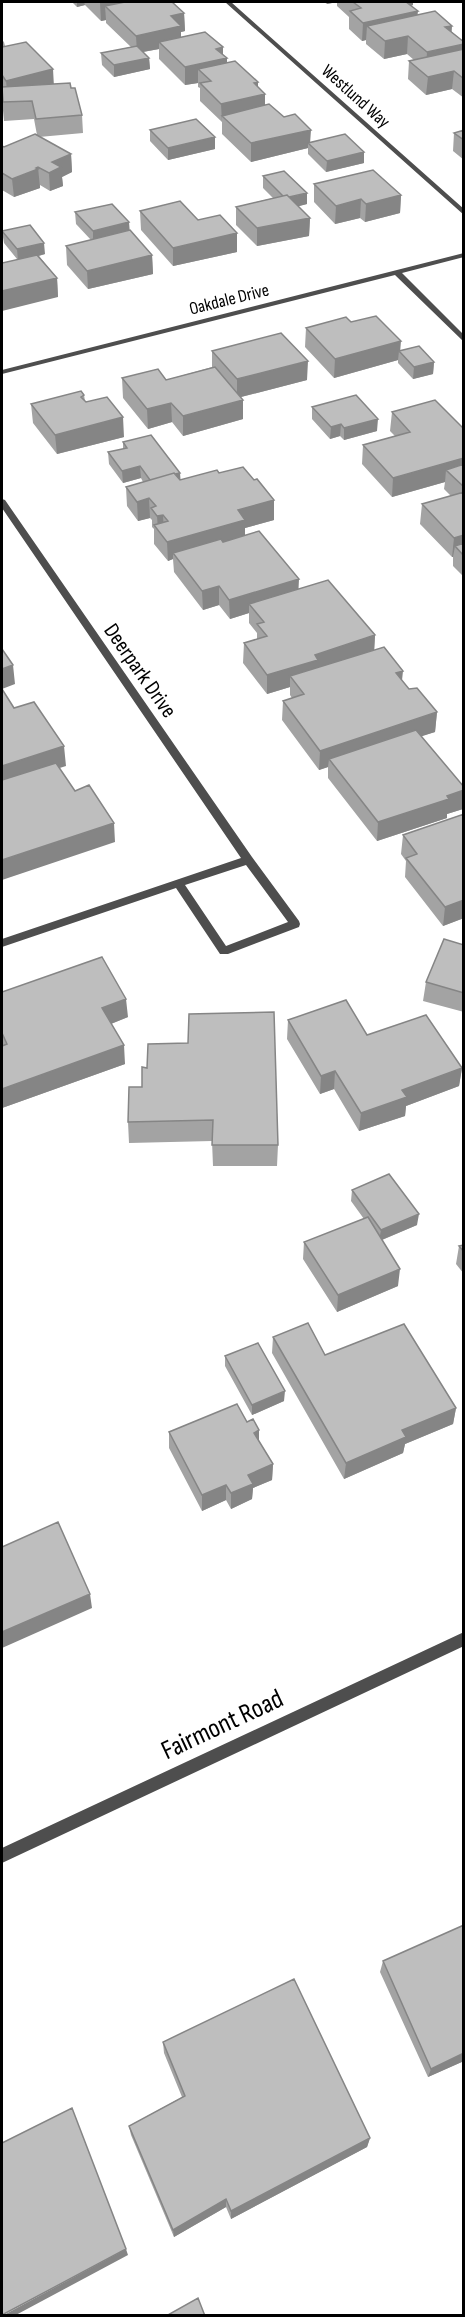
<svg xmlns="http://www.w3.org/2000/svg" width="465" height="2317" viewBox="0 0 465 2317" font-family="'Sofia Sans Condensed',sans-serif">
<rect width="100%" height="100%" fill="#fff"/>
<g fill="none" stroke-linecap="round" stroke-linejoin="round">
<path fill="#4e4e4e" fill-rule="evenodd" d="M225,2H231L464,209V215Z
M464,253V257L402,273L464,335V342L395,275L2,374V370Z
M2,499L5,500L252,857L299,921L300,924L299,927L228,954H220L176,888L2,947V939L241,858L2,508ZM246,865L288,922L226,946L185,885Z
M464,1632V1646L2,1863V1848Z"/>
</g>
<path fill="#a3a3a3" d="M72,2H172L184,13L185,31L181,32V37L223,47V55L227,58V63L258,87L265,105L310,142L364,152V163L326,172L308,154V148L251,162L222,134V122L200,101V88L198,87V83L185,85L159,59V49L143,52L149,58L150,69L114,77L102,65L101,53L131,47L106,23V20L101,21L85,5L77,7Z
M324,2H413V5L411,6L417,15L452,32L464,42V98L452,89L426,95L408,79L409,61L414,60L407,54L384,59L366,44V40L362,41L349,29V17L337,6V2L327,4Z
M2,40L4,42L5,46L54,84L71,88L82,115L83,133L39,137L71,154L72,172L62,177L63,186L50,191L40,185V188L14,197L2,190V146L4,147L37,135L34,119L4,121L2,100Z
M150,130L215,149L168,160L150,141Z
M464,130V160L453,151L454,133Z
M263,176L307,204L298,206L310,218L309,236L257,246L236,225V207L273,198L263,188Z
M314,184L401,195L400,213L365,222L360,218L335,224L314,202Z
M140,211L198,220L237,233V252L173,266L141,230Z
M75,212L130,231L152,255L153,274L88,289L67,265L66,246L91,240L76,224Z
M2,231L45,254L39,256L57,278L58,297L17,259L4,243Z
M351,322L401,351L434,362L433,374L413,379L398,363V360L334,378L305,347L306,328Z
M212,351L307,380L241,397L243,419L183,436L172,422L148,429L123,398L122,378L166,380L212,367Z
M84,395L85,401L124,437L57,454L33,423L31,404Z
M312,407L377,431L344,440L340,436L330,439L312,419Z
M392,412L464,429V577L453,566V557H452L420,524L422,504L451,496L444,489L445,482L392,497L362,464L363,445L395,436L390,431Z
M123,442L180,480L219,473L254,480L274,500V520L245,528V536L299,589L375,635L374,650L409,689L437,712L435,732L421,736L464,787L463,809L447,814V818L377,841L328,778V767L319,770L282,720L283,701L292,698L290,695V687L267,694L243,663L244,643L257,639V633L249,623V613L230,619L219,605L203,610L174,572L173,559L168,561L154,544V529L152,527V520L150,518L138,521L127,506L126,487L143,482L141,478L123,483L109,464L108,452L123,449Z
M464,814V918L443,926L405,877L406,861L401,854L403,835Z
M464,945V1012L423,1001L426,982Z
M2,992L128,1017L111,1024L125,1064L2,1108Z
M288,1020L367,1035L462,1068L459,1086L406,1106L405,1116L359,1131L334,1089L320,1094L287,1039Z
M188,1043L278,1145L277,1166H213L212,1141L129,1143L128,1122L142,1087L147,1068Z
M352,1190L417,1225L382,1240L398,1286L337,1312L303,1259L304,1242L364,1219L351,1201Z
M464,1245V1274L456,1264L459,1246Z
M273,1337L325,1355L456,1408L453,1424L405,1444L403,1453L344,1479L272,1353Z
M225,1356L284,1401L252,1415L225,1366Z
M169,1432L259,1441L273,1464L272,1480L253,1488L252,1499L231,1509L226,1500L202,1511L169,1448Z
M383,1961L464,2061L428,2077L380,1972Z
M163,2042L370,2138L367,2147L231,2219L226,2207L174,2237L131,2135L129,2126L182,2097L164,2053Z"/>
<path fill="#858585" d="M77,2H84L85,5L77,7Z
M108,2H139L105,6L106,20L101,21L100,3Z
M327,2H337L327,4Z
M393,2H413V5L392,9Z
M418,11L416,29L367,26L366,40L362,41L363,23Z
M184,13L185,31L181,32V44L159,42V49L137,53L136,36L171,16Z
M452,26L451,43L445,27Z
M408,36L407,54L384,59L385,41Z
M464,44V61L426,70L427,52Z
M223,47V59L227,58V76L198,69V83L185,85V67L216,49Z
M149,58L150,69L114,77V65Z
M53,69L54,87L8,99L6,81Z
M454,71L452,89L426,95L428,77Z
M258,82V95L265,94V112L222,116V122L221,104L254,83Z
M311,130L310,144L308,143V148L251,162V143Z
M215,137V149L168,160V148Z
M364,152V163L326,172L327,161Z
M71,154L72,172L62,177L63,186L50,191L49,173L52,162Z
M38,167L40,188L14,197L12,179Z
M307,193V204L285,210L286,198Z
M401,195L400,213L365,222L366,204Z
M361,199L360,218L335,224L336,206Z
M310,218L309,236L257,246V228Z
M129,222L130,234L93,243V231Z
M237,233V252L173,266V248Z
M44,243L45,254L18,261L17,249Z
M152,255L153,274L88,289L87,271Z
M57,278L58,297L2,311V291Z
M401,341L400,353L399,351L398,360L334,378L335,359Z
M308,361L307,380L237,398V379Z
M434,362L433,374L413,379L414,367Z
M243,400V419L183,436V416Z
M171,403L172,422L148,429L147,409Z
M123,417L124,437L57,454L55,435Z
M378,419L377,431L344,440V428Z
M341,424L340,436L330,439L331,427Z
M464,458V477L446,470L445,482L392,497L393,478Z
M140,466L141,478L123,483L122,471Z
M180,473L181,485L151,481Z
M149,498L150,518L138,521L137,502Z
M274,500V520L245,528V539L173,553V559L168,561L167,542L238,510Z
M163,515L164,534L158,530L157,516Z
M464,535V554L455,546L453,557H452L454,538Z
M299,579L298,599L249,604V613L230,619L229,600Z
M219,586V605L203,610L202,591Z
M375,635L374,655L290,676V687L267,694V675L315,655Z
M13,665L15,684L2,689V669Z
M403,671L401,690L396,673Z
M437,712L435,732L333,765L329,759L328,767L319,770L320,751Z
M64,746L66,766L2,786V766Z
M464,790L463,809L447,814V818L377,841L378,822L447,796Z
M114,823L115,842L2,880V860Z
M464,900V918L443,926L445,907Z
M126,999L128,1017L103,1027L102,1008Z
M124,1045L125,1064L2,1108V1089Z
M462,1068L459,1086L406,1106L405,1116L359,1131L361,1113L402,1090Z
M335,1071L334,1089L320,1094L321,1076Z
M419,1214L417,1225L379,1241L381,1230Z
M400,1269L398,1286L337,1312L338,1295Z
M285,1391L284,1401L252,1415V1405Z
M456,1408L453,1424L405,1444L403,1453L344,1479L346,1463L402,1430Z
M259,1430V1446L254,1433Z
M273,1464L272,1480L253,1488L252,1499L231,1509V1493L248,1475Z
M226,1485V1500L202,1511V1495Z
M90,1594L92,1608L2,1648V1632Z
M464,2053V2061L428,2077L431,2069Z
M370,2138L367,2147L231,2219V2211Z
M226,2199V2207L174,2237L173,2230Z
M126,2249L128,2255L14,2316H2Z"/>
<path fill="#bebebe" stroke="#858585" stroke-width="1.5" d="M125,2H172L184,13L171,16L181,26L136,36L105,6Z
M353,2H406L418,11L363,23L350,11L361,8Z
M435,11L452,26L445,27L464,42V44L427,52L408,36L385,41L367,26Z
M205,32L223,47L216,49L227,58L185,67L159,42Z
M26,42L53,69L6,81L2,75V47Z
M137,46L149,58L114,65L101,53Z
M464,49V79L454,71L428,77L409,61Z
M235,61L258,82L254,83L265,94L221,104L200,83L211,81L198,69Z
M70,83L71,88H75L82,115L36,119L32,101L3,102L2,87Z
M269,104L284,117L295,114L311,130L251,143L222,116Z
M196,119L215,137L168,148L150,130Z
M464,130V140L454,133Z
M35,134L71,154L52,162L61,167L49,173L38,167L36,168L38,169L12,179L2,173V146L4,147Z
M345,134L364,152L327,161L308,143Z
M373,170L401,195L366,204L361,199L336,206L314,184Z
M284,171L307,193L289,197L287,195L283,196L263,176Z
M287,195L310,218L257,228L236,207Z
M180,201L198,220L220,215L237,233L173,248L140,211Z
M112,204L129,222L93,231L75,212Z
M30,225L44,243L17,249L2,231Z
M130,230L152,255L87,271L66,246Z
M37,255L57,278L2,291V263Z
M376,316L401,341L335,359L306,328L346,317L351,322Z
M281,333L308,361L237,379L212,351Z
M419,346L434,362L414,367L399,351Z
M215,367L243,400L183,416L171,403L147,409L122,378L158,369L166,380Z
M81,391L84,395L81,397L86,402L107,397L123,417L55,435L31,404Z
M356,395L378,419L344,428L341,424L331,427L312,407Z
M435,400L464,429V458L393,478L363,445L410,432L392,412Z
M151,435L180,473L175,474L174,473L150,480L140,466L122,471L108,452L127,448L123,442Z
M464,464V487L446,470Z
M243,467L254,480L257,479L274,500L238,510L245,520L167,542L154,525L168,521L163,515L157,516L151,508L156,506L149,498L137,502L126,487L174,473L180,480L217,470L219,473Z
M464,492V535L454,538L422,504Z
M259,531L299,579L229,600L219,586L202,591L173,553L221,539L223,542Z
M464,543V556L455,546Z
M328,580L375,635L315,655L318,660L267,675L244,643L267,636L257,624L264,622L249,604Z
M384,647L403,671L396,673L409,689L417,688L437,712L320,751L283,701L304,694L290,676Z
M2,649L13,665L2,669Z
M2,689L14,708L34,702L64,746L2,766Z
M416,730L464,787V790L447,796L449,799L378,822L329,759Z
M56,763L75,791L89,785L114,823L2,860V780Z
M464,814V900L445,907L406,858L417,854L403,835Z
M444,939L464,945V993L426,982Z
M102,957L126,999L102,1008L124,1045L2,1089V1046L7,1044L2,1033V992Z
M346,1000L367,1035L426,1015L462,1068L402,1090L407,1097L361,1113L335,1071L321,1076L288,1020Z
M274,1012L278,1145H212L213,1120L128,1122L129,1087H142V1067L147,1068L148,1044L188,1043L189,1014Z
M389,1174L419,1214L381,1230L352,1190Z
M368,1217L400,1269L338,1295L304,1242Z
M464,1245V1252L459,1246Z
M308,1323L325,1355L404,1324L456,1408L402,1430L406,1437L346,1463L273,1337Z
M258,1343L285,1391L252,1405L225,1356Z
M237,1404L247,1422L253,1419L259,1430L254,1433L273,1464L248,1475L253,1484L231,1493L226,1485L202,1495L169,1432Z
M58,1522L90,1594L2,1632V1547Z
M464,1925V2053L431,2069L383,1961Z
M294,1979L370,2138L231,2211L226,2199L173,2230L129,2126L185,2096L163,2042Z
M72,2108L126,2249L2,2315V2143Z
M198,2298L205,2316H166Z"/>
<g text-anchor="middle" stroke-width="4.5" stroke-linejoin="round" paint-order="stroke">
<g font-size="18" fill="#000" stroke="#fff">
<text transform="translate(356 96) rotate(42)" y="6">Westlund Way</text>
<text transform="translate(229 299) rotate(-14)" y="6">Oakdale Drive</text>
</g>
<g font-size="22" fill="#000" stroke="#fff">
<text transform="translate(141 670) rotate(55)" y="8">Deerpark Drive</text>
</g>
<g font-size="27" fill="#000" stroke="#fff">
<text transform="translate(222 1724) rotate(-25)" y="9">Fairmont Road</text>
</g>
</g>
<rect width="465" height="2317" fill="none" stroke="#000000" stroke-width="6"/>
</svg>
